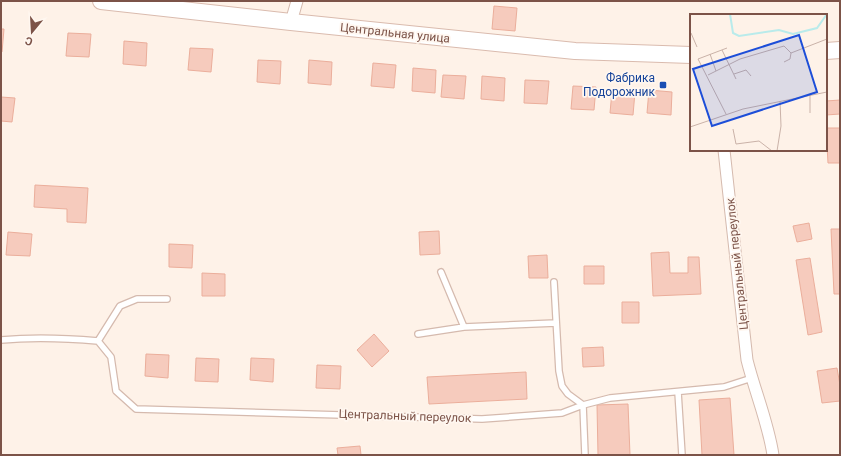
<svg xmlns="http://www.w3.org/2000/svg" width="841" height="456" viewBox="0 0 841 456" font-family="Roboto,sans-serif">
<rect width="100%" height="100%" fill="#fef2e8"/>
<path fill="#f6cbbd" stroke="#ebae9b" d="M494,6L517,8L515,31L492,29Z
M1,29H4L2,52H1Z
M68,33L91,34L89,57L66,56Z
M124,41L147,43L146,66L123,64Z
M190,48L213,49L211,72L188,70Z
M258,60L281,61L280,84L257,82Z
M309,60L332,62L331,85L308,83Z
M373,63L396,65L394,88L371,86Z
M413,68L436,70L435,93L412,91Z
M443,75L466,76L464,99L441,97Z
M482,76L505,78L504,101L481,99Z
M525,80L549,81L547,104L524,103Z
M573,86L596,87L594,110L571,109Z
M649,90L672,92L671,115L647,113Z
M612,91L635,92L633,115L610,113Z
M1,97L15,98L12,122L1,121Z
M840,100V114L826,115V101Z
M826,128H840V163H828Z
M35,185L88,188L86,223L67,222V209L34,207Z
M809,223L812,239L797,242L793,226Z
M831,229H840V294H834Z
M439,231L440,254L420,255L419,232Z
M8,232L32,234L30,256L6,255Z
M169,244L193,245L192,268L169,267Z
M669,252L670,273H688V257H699L701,294L653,296L651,253Z
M547,255L548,278H529L528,256Z
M810,258L822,332L808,335L796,260Z
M584,266H604V284H584Z
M202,273L225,274V296H202Z
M622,302H639V323H622Z
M374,334L389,351L372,367L357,350Z
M603,347L604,366L583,367L582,348Z
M146,354L169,355L168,378L145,376Z
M196,358L219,359L218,382L195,381Z
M251,358L274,359L273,382L250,380Z
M317,365L341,366L340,389L316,388Z
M837,368L840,385V401L822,403L817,371Z
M526,372L527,399L429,404L427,377Z
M730,398L734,455H702L699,400Z
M628,404L630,455H598L597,405Z
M360,446L361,455H338L337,448Z"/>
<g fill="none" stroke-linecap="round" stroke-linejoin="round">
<g stroke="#d5baae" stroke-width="8">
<path id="lane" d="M441,272L464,327L556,323
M554,282L559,371L562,386L568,394L583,405L585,455
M418,334L464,327
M1,340C34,337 64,338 98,341L120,306L137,299H167
M98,341L111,357L116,391L136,409L482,419L562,413L583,405L610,398L724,387L752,378
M678,392L682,455"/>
</g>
<g stroke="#d5baae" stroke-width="13">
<path id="street" d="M291,22L297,1
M724,150L747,360C755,392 768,422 773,455"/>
</g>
<g stroke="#dabbae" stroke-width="18">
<path id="secondary" d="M101,1L291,22L575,51L691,55
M826,51L840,50"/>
</g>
<use href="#lane" stroke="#fff" stroke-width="5.5"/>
<use href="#street" stroke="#fff" stroke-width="11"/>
<use href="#secondary" stroke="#fff" stroke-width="16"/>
</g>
<rect fill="#1a4fb4" stroke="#fff7f0" stroke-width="1.5" x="659" y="81" width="8" height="8" rx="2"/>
<g text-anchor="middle" stroke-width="3.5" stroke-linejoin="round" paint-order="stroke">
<g font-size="12" fill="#7c5348" stroke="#fff7f0">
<text transform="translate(395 33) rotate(6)" y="4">Центральная улица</text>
<text transform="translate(737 264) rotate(-96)" y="4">Центральный переулок</text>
<text transform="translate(405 416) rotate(2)" y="4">Центральный переулок</text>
</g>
<g font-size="12" fill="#164399" stroke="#fff7f0" text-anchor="end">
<text x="655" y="82">Фабрика<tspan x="655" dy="14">Подорожник</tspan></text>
</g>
</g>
<g transform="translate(690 14)">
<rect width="137" height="137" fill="#fef2e8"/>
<path fill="none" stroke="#b9ebeb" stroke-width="2" d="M40,0L43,19L49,22L89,16L103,20L127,14L137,0"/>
<path fill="none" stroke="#cab2a8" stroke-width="1" d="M1,19L7,33M32,36L46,65M20,40L26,57M94,48L100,45L101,39L137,25M44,60L56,56L61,62M18,61L50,45L94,32L101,39M120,81V99M36,100L8,45L37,34M0,113L53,95L137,78M43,115L46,130L69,127L82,137M87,137L91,112L90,87"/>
<path fill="#1d4ed8" fill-opacity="0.15" stroke="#1d4ed8" stroke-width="2" d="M109,21L127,78L22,112L3,55Z"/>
<rect width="137" height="137" fill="none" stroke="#7c5348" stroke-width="2"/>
</g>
<rect width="841" height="456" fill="none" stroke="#7c5348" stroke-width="4"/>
<g transform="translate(32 32) rotate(198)" stroke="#fff7f0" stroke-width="3" paint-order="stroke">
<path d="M0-3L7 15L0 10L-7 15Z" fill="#7c5348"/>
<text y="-6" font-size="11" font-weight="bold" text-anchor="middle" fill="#7c5348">С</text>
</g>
</svg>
